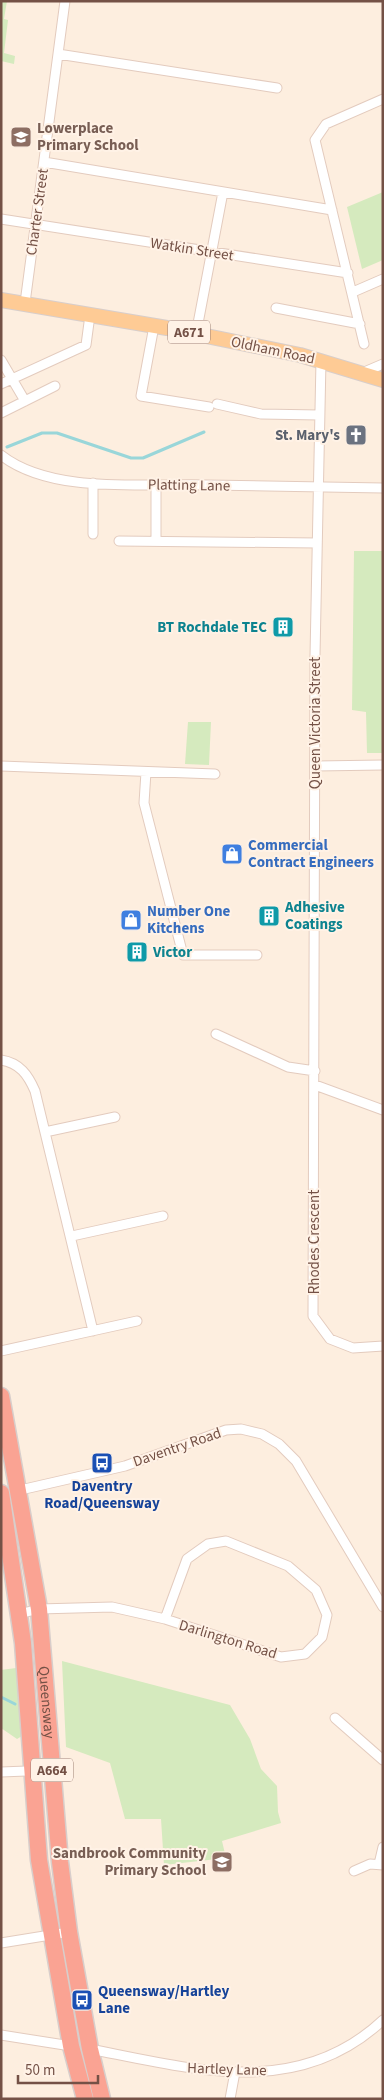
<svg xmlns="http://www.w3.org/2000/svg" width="384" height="2100" viewBox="0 0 384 2100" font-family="'Source Sans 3',sans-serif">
<rect width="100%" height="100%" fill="#fdeedf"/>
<path fill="#d5eabe" d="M1,1H7L4,19L8,20L4,53L15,56L14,64L1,61Z
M383,192V260L362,269L347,207Z
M354,551H383V753H367L366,712L352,710Z
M188,722H211L209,765L185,764Z
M62,1661L230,1705L250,1739L261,1769L277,1786L278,1812L281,1823L222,1841L226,1858L164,1865L161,1819H125L110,1763L66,1747Z
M16,1668L22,1736L17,1739L1,1728V1670Z"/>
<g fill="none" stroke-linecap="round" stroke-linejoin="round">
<path stroke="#99d6d9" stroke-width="3" d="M7,447L42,433H57L131,458H143L204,432
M1,1697L15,1704"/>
<g stroke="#e3cbbe" stroke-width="11">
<path id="street" d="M58,54L277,88
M44,162L332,210
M1,219L348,273
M353,292L383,279
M25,303L65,1
M276,308L360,324
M154,326L141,396L209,407
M196,334L223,192
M364,344L315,140L326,124L383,99
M1,360L25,401
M321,360L315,656L313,1316L330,1339L353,1348L383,1346
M362,373L383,364
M1,384L86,345L90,315
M217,404L261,414L319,415
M1,413L55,386
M1,455C52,495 146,483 208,485C266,486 325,487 383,488
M93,534V483
M119,541L317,543
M156,541V484
M1,766L215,774
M316,766L383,765
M146,772L144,803L183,955H257
M216,1034L288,1067L315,1071
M1,1060C20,1063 28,1075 35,1091L93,1331
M315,1085L383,1110
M45,1132L115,1117
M72,1236L163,1216
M1,1351L137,1321
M16,1491L125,1466L226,1430L241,1429L262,1434L279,1444L296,1461L383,1607
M19,1614L39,1609L112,1607L165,1619L187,1559L208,1544L226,1541L288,1566L316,1590L327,1615L322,1637L305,1654L281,1657L165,1619
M335,1718L383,1760
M1,1772L52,1770
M379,1864L383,1847
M354,1871L370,1864L383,1865
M1,1943L69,1932
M1,2035L71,2046
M90,2049C192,2069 298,2100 383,2020
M230,2099L235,2072"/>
</g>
<g stroke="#d8cecb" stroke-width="16">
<path id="primary" d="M1,300L167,328L300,355L383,380"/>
</g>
<g stroke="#d8cecb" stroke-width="19">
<g id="highway">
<path id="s1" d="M1,1396L39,1609L60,1862L69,1932L90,2049L102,2099"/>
<path d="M1,1493L23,1643L39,1860L71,2046L85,2099"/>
</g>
</g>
<use href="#street" stroke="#fff" stroke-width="9"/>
<use href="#primary" stroke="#fecb95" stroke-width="14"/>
<use href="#highway" stroke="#faa393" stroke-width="16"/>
</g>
<defs>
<g id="school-square" transform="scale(1.125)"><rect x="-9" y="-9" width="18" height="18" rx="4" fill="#8d6e63" stroke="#fff2e6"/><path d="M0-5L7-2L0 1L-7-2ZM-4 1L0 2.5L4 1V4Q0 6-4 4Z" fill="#fff"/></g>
<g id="church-square" transform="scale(1.125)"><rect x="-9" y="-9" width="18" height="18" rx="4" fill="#6b7280" stroke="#fff2e6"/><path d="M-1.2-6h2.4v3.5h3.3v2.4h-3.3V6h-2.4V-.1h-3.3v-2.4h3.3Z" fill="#fff"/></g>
<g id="building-square" transform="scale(1.125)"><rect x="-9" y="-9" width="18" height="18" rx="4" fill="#0f9aa8" stroke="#fff2e6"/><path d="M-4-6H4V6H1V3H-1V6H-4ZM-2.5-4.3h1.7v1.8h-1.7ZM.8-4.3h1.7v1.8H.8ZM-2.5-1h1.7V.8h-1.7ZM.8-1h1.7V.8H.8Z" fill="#fff"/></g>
<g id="shop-square" transform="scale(1.125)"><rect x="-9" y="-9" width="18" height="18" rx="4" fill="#3f7fe0" stroke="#fff2e6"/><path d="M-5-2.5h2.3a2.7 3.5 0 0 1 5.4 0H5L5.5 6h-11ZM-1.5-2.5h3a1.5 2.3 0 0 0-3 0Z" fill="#fff"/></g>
<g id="bus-square" transform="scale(1.125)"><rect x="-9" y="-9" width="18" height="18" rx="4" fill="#1a4fb4" stroke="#fff2e6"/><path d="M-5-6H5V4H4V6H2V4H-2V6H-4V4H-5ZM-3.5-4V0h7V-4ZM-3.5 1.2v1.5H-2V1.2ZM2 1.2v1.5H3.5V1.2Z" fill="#fff"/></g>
</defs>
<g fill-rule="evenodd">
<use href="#school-square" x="21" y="137"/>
<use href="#church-square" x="356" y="435"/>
<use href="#building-square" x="283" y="627"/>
<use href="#shop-square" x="232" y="854"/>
<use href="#building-square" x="269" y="916"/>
<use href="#shop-square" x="131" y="920"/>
<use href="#building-square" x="137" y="952"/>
<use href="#bus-square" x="102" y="1463"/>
<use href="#school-square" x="222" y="1862"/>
<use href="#bus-square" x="82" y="2000"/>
</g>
<g text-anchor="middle" stroke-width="4" stroke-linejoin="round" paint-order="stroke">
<g fill="#fff2e6" stroke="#9e8176" stroke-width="1">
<rect x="168" y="320.5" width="42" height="23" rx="4"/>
<rect x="31" y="1758.5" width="42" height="23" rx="4"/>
</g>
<g font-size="14" font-weight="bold" fill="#745146">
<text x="189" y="337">A671</text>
<text x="52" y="1775">A664</text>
</g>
<g font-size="15" font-weight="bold" fill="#785e54" stroke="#fff2e6" text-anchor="start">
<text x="37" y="133">Lowerplace<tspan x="37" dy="17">Primary School</tspan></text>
<text x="206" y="1858" text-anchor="end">Sandbrook Community<tspan x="206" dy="17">Primary School</tspan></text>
</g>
<g font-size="15" fill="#745146" stroke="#fff2e6">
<text transform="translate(37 212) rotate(-82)" y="5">Charter Street</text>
<text transform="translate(192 249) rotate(9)" y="5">Watkin Street</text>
<text transform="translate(273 350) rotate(12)" y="5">Oldham Road</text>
<text transform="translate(189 485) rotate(1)" y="5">Platting Lane</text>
<text transform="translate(315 723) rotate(-90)" y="5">Queen Victoria Street</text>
<text transform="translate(314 1242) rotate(-90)" y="5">Rhodes Crescent</text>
<text transform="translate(177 1447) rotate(-19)" y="5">Daventry Road</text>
<text transform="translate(228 1639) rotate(17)" y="5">Darlington Road</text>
<text dy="5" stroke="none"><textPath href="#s1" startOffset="310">Queensway</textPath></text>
<text transform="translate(227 2069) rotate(2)" y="5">Hartley Lane</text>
</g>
<g font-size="15" font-weight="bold" fill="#5b616d" stroke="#fff2e6" text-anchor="end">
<text x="340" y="440">St. Mary's</text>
</g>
<g font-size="15" font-weight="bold" fill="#0d838f" stroke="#fff2e6" text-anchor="start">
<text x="267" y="632" text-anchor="end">BT Rochdale TEC</text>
<text x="285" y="912">Adhesive<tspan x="285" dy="17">Coatings</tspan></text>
<text x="153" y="957">Victor</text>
</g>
<g font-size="15" font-weight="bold" fill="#366cbe" stroke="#fff2e6" text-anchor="start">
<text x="248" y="850">Commercial<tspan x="248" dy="17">Contract Engineers</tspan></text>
<text x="147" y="916">Number One<tspan x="147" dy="17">Kitchens</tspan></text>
</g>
<g font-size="15" font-weight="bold" fill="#164399" stroke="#fff2e6">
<text x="102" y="1491">Daventry<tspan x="102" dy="17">Road/Queensway</tspan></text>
<text x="98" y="1996" text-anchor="start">Queensway/Hartley<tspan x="98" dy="17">Lane</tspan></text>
</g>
</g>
<rect width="384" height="2100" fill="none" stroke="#745146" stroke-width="5"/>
<path d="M18 2075v8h80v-8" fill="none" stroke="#745146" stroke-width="2.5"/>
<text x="25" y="2075" font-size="15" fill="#745146" stroke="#fff2e6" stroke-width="4" paint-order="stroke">50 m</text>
</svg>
